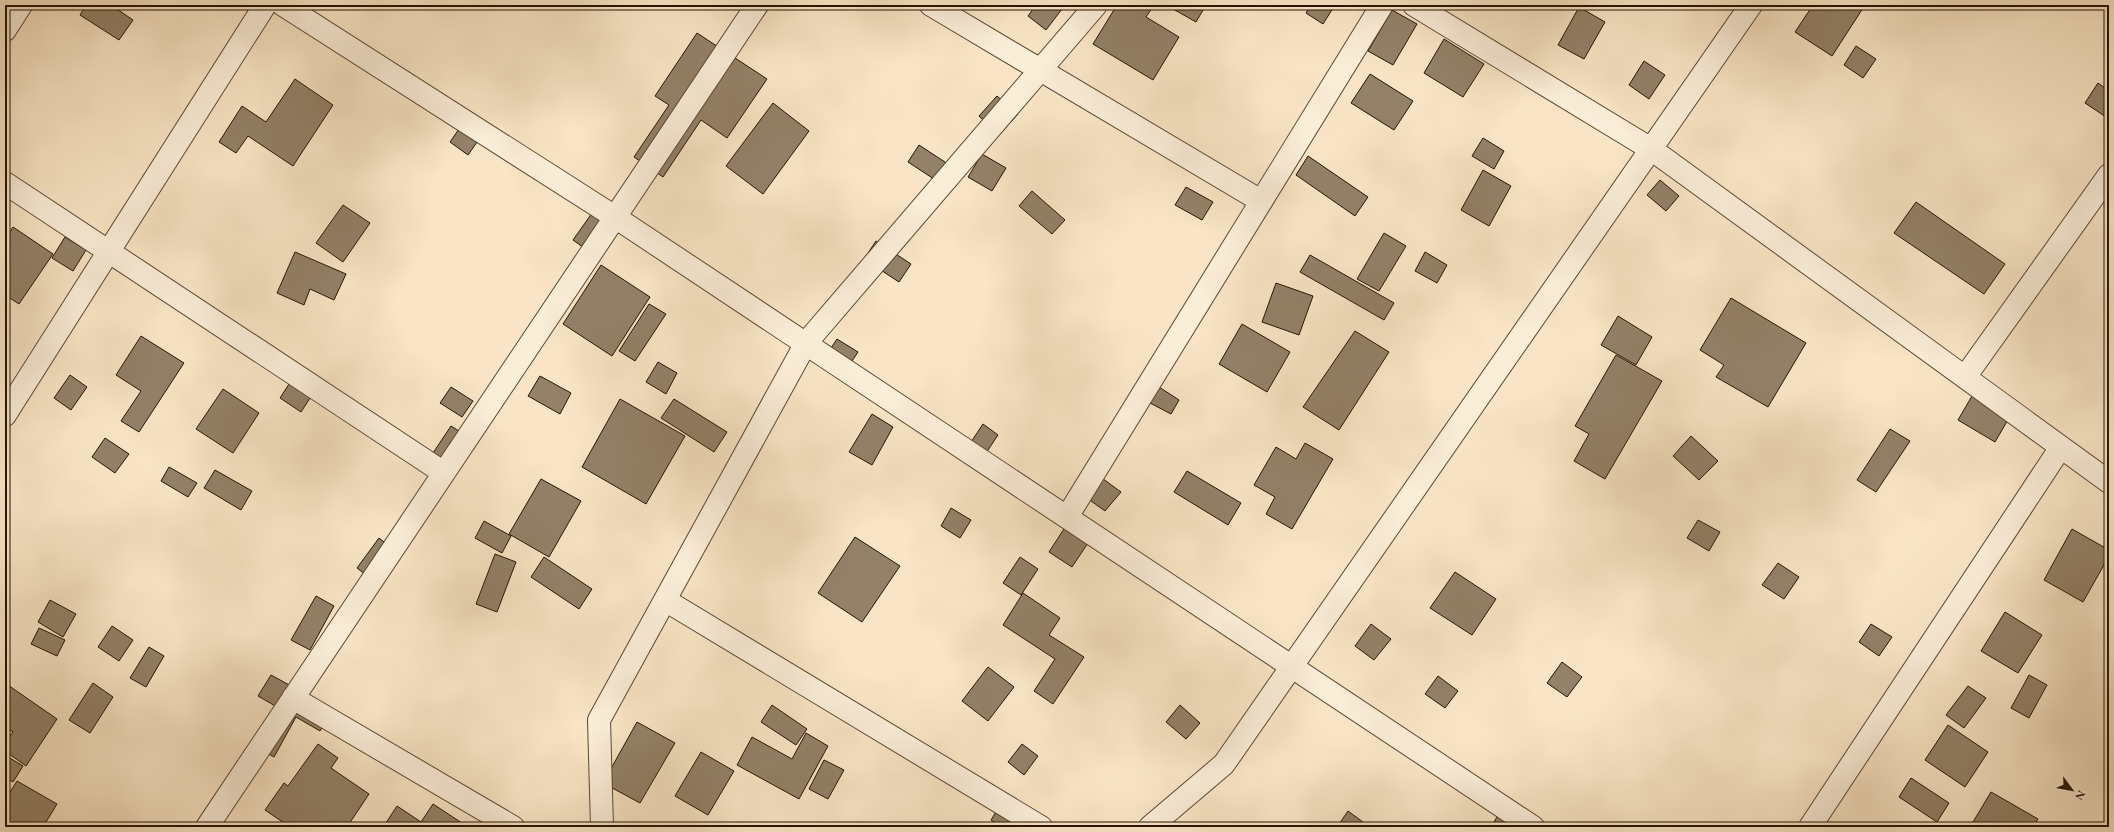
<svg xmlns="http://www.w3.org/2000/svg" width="2114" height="832" viewBox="0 0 2114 832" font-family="'EB Garamond',serif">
<rect width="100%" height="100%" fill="#f9e5c5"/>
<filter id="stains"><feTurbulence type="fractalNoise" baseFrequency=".005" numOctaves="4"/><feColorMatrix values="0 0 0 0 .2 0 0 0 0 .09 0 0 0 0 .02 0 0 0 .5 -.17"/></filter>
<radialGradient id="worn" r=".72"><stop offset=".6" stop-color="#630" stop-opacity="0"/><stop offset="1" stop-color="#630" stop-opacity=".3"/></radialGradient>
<path fill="#938168" stroke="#241403" d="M86,5H111L133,20L119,40L80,15Z
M1036,5H1056L1062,9L1046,30L1028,16Z
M1117,5H1147L1152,8L1146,17L1179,37L1153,80L1093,44Z
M1166,5H1206L1196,22Z
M1311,5H1335L1323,24L1306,13Z
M1813,5H1865L1832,56L1795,32Z
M1579,7L1605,22L1584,59L1558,45Z
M1392,10L1417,24L1393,65L1368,51Z
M697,33L767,79L727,138L701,120L663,177L634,157L669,105L655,96Z
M1444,39L1484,64L1463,97L1424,73Z
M1856,46L1876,59L1863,78L1844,65Z
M1644,61L1665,75L1649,99L1629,85Z
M1370,74L1413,101L1394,130L1351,103Z
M295,79L333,105L293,166L248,136L236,153L219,142L242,106L266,122Z
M2098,83L2109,91V112L2106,117L2085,103Z
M997,96L1018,114L999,135L979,116Z
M773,103L809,131L763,194L726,166Z
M466,119L484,132L468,155L450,142Z
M1483,138L1504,151L1494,169L1472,156Z
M919,145L951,166L940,183L908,162Z
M982,154L1006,168L992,191L968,177Z
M1308,156L1368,197L1355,216L1296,175Z
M1483,170L1511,186L1489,226L1461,210Z
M1660,180L1679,196L1666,211L1647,195Z
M1186,187L1213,202L1202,220L1175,205Z
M1032,191L1065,220L1052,234L1019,206Z
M602,199L597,257L573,240Z
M1916,202L2005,264L1984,294L1894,233Z
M343,205L370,223L343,262L316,243Z
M13,227L53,254L19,304L5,295V240Z
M1384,233L1406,246L1379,291L1357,279Z
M65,237L86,250L73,271L52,258Z
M876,241L911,264L899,282L864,259Z
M295,252L346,274L334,300L310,289L304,305L277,293Z
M1425,252L1447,265L1437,283L1415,271Z
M1310,255L1394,303L1384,320L1300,272Z
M601,265L650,297L612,356L563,324Z
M1276,283L1313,296L1299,335L1262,322Z
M1731,298L1806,343L1768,407L1716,377L1724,365L1700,350Z
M649,304L666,314L635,361L619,351Z
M1618,316L1652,337L1636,365L1601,345Z
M1242,324L1290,352L1267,392L1219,364Z
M1355,331L1389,352L1339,430L1303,407Z
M141,336L184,363L139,432L121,421L141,391L116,375Z
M837,339L858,352L846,370L825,357Z
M1616,355L1662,381L1605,479L1574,461L1589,434L1575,426Z
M658,362L677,373L666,394L646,382Z
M70,375L87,387L71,410L54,398Z
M540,376L571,393L560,414L528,396Z
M291,381L312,395L301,412L280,398Z
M451,387L473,401L462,417L440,403Z
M1159,387L1179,400L1171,414L1150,403Z
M223,389L259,413L233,453L196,429Z
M1972,396L2009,418L1995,442L1958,420Z
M620,399L685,436L646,504L582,467Z
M674,399L727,432L714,452L661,418Z
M872,414L893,427L872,465L849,452Z
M983,424L998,435L984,456L969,445Z
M451,426L476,442L454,476L429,459Z
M1890,429L1910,441L1876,492L1857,480Z
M1691,436L1718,461L1699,480L1673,456Z
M105,438L129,454L115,473L92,457Z
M1305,443L1333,459L1292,529L1266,514L1275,497L1254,485L1276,447L1296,459Z
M169,467L197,483L188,497L161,481Z
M215,470L252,491L241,510L204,488Z
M1187,471L1241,503L1228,525L1174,492Z
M1099,476L1121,492L1105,511L1084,496Z
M541,479L581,501L549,557L509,534Z
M951,508L971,520L960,538L941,526Z
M1073,515L1096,531L1072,567L1049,552Z
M1698,520L1720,532L1709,551L1687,538Z
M484,521L511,536L502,553L475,538Z
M2072,529L2109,550V556L2083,602L2044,580Z
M855,537L900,566L862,622L818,593Z
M379,538L397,552L375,582L357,568Z
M495,554L516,562L497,612L476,604Z
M544,557L592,589L579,609L531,577Z
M1020,557L1038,569L1021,595L1003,583Z
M1778,563L1799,577L1784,599L1762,585Z
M1455,572L1496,599L1472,635L1430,608Z
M1023,593L1060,618L1049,635L1084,657L1053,704L1034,691L1055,659L1003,625Z
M316,596L334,606L310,650L291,640Z
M50,600L76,614L63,637L38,622Z
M2005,612L2042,635L2018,673L1981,651Z
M1371,624L1391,639L1374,660L1355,646Z
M1871,624L1892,637L1879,656L1859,642Z
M112,626L133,640L119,661L98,647Z
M39,628L65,640L57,656L31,644Z
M149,647L164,656L146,687L130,678Z
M1562,662L1582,677L1567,697L1547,683Z
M988,667L1014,687L988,721L962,701Z
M271,675L333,709L320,731L296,717L274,757L255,746L277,707L258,696Z
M2029,675L2047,685L2029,718L2011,708Z
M1438,676L1458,691L1445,708L1425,694Z
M5,683L57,719L26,766L5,751V743L13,732L5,727Z
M93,683L113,697L90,733L69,720Z
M1968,686L1986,698L1964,728L1946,715Z
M772,705L807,729L796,745L761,722Z
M1180,705L1200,723L1186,739L1166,722Z
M637,722L675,743L640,803L603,783Z
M1948,725L1988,752L1965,787L1925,760Z
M806,733L828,746L799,799L737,765L752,737L792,759Z
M318,744L338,758L331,768L369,794L347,827H290L265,810L284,783L288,786Z
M1022,744L1038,756L1024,775L1008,762Z
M701,752L734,771L708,815L675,796Z
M5,755L23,766L13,782L5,777Z
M824,760L844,770L828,799L809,789Z
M1911,778L1949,803L1937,822L1899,797Z
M17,781L57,804L43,827H5V800Z
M1991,792L2038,819L2033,827H1970Z
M1004,799L1047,827H1001L991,820Z
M433,804L468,827L384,826L397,806L421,822Z
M1503,807L1518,827H1491Z
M1348,811L1367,825L1365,827H1337Z"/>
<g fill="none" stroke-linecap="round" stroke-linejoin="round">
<g stroke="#594834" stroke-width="24">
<path id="minor" d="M283,5L615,217L1533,827
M931,5L1261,201
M1414,5L1651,149L2109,482
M5,30L21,5
M5,183L444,473
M1965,377L2109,175
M5,415L265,5
M1067,517L1382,5
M665,600L1041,827
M293,698L513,827
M207,827L757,5
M602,827L599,720L806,343L1096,5
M1150,827L1224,764L1751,5
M1810,827L2061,447"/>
</g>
<use href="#minor" stroke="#fbeed9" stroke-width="22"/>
</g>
<rect width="2114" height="832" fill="none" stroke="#f9e5c5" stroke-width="20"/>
<rect x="6" y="6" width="2102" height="820" fill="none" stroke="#241403" stroke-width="2"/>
<rect x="10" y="10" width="2094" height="812" fill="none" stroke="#241403"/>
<g transform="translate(2072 790) rotate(122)" stroke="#fbeed9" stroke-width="3" paint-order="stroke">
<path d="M0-3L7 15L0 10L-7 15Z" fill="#241403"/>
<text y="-6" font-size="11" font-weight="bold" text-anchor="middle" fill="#241403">N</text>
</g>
<rect width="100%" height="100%" filter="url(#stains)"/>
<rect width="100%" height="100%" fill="url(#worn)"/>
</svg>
